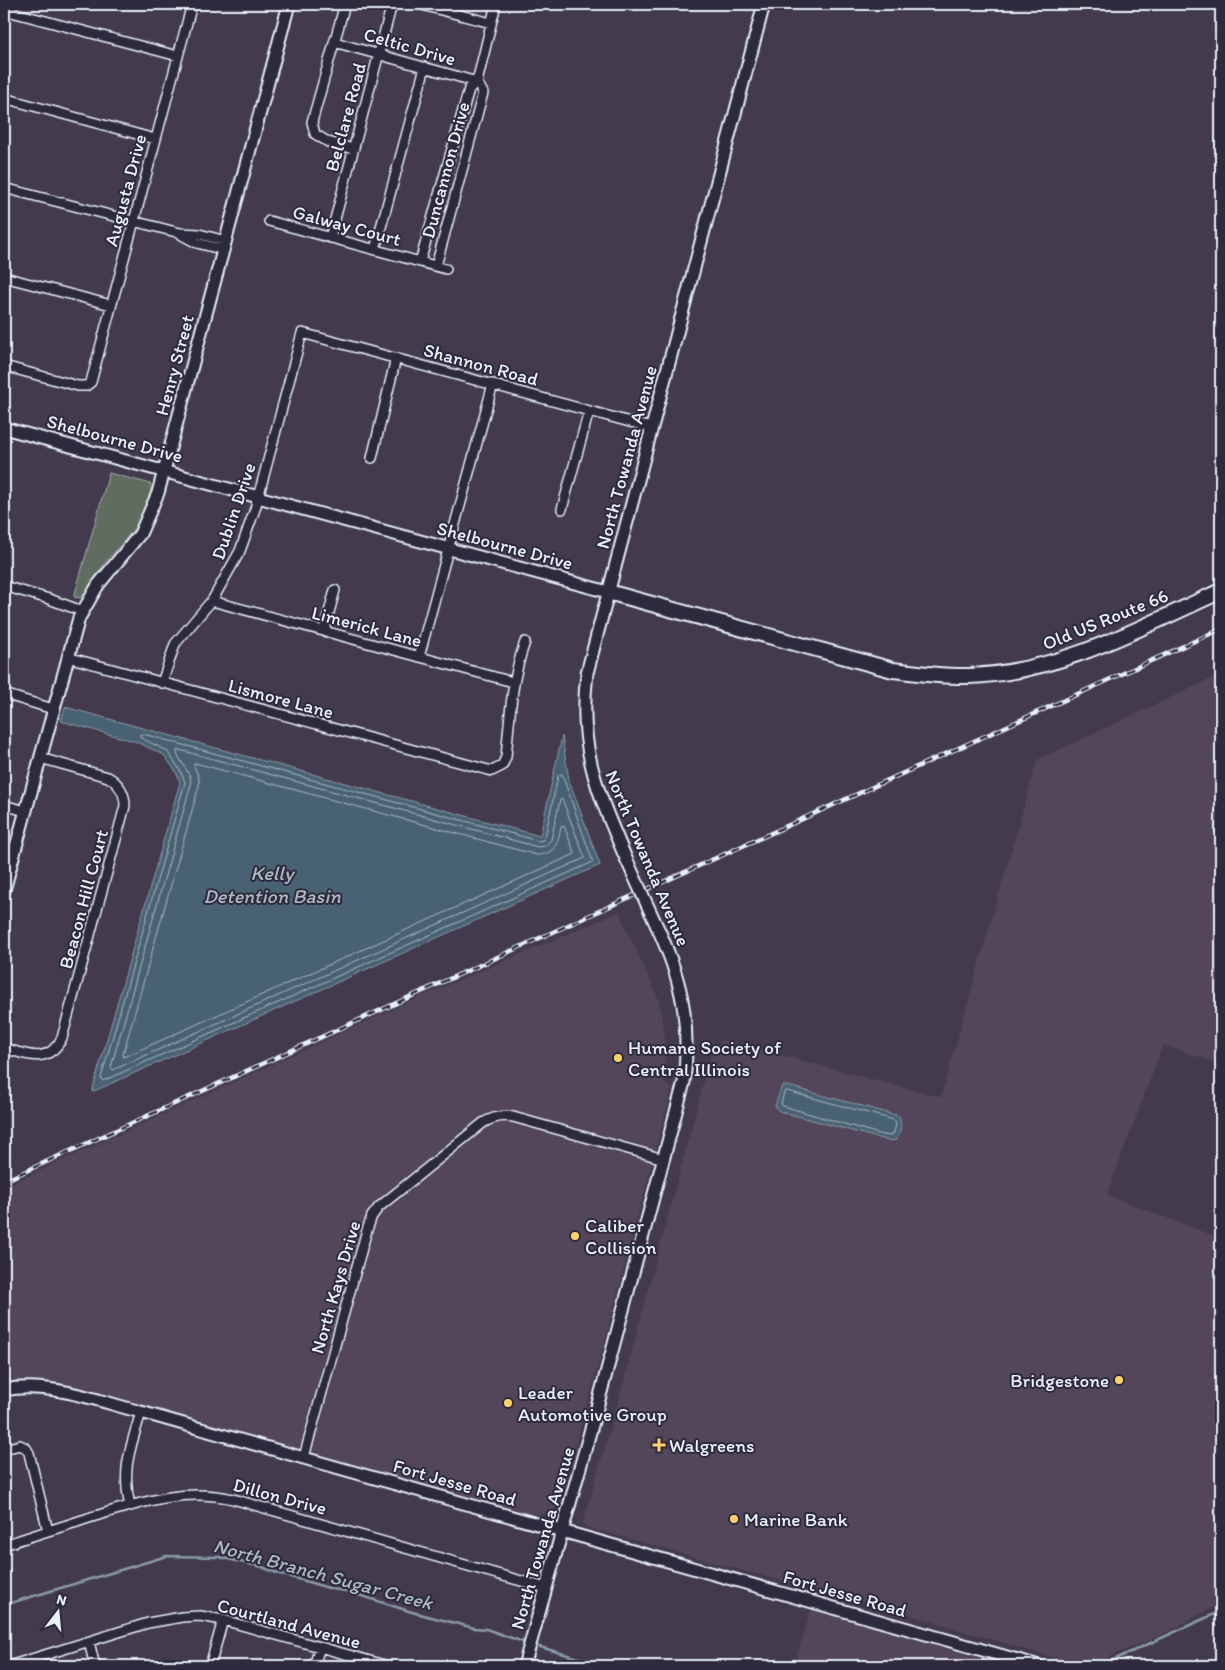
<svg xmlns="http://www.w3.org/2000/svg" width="1225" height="1670" viewBox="0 0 1225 1670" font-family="Itim,sans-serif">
<rect width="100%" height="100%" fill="#443a4e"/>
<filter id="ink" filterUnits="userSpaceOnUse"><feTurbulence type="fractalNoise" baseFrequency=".02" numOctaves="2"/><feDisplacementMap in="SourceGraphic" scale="10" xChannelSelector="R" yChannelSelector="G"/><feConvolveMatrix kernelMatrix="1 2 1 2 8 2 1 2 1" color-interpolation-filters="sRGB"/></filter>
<g filter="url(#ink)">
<path fill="#53455a" d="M1221,674V1064L1163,1045L1107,1195L1214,1236L1216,1233L1221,1235V1603L1163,1634L1090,1665L1054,1658L887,1608L781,1581L586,1527L583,1522L619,1399L710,1058L717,1045L722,1040L941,1097L1037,760Z
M619,912L659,1000L666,1046L663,1078L667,1085L672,1088L604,1344L559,1504L552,1512L548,1514H533L425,1486L69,1387L39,1383H14L10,1364L4,1348V1187L413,1000Z
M811,1609L1008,1666H794Z"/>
<path fill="#606c61" stroke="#a4aeac" d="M109,473L151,484C152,515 123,541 105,563C97,574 89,587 81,598L74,597Z"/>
<path fill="#4a6273" stroke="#899ba8" d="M65,707L540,836L562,736L569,780L600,865L92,1092L180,782L176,772L164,755L137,742L61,721Z
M782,1086H788L899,1116C902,1125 901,1132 896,1140L889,1141L779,1111L775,1106Z"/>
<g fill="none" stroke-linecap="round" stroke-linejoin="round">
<path stroke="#a9b8c3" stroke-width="1" d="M143,734L539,841L543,840L545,837L558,776L562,774L593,862L103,1081L101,1078L185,782L180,770L167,751L141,738L140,735Z
M180,750L538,847L545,846L551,840L560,800L562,799L585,858L113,1070L111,1067L191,784L190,776L177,754V751Z
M195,763L537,855C555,855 558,842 561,827L564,826L575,854L124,1057L123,1054L199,786V778L194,766Z
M787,1091L894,1120L896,1124L894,1133L889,1136L879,1134L783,1106L781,1104L784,1092Z"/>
<path stroke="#899ba8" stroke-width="2.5" d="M4,1605L167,1556L219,1557L262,1567L277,1573L332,1589L346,1591L412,1612L474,1628L486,1629L526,1643
M533,1645L606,1666
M1100,1666L1221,1611"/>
<g stroke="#e8f1f8" stroke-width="12">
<path id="street" d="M345,4L312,122L315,134L328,142L353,149
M418,4L491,23
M4,10L178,56
M334,42L477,82
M4,98L155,139
M4,188L180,233L199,234L226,241
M269,221L446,269
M182,235L197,243L224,250
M330,238L392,4
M375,249L425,67
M420,262L469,89L477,82L496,4
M436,266L483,93L477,82
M4,277L111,305
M4,366L78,386H86L91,382L192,4
M372,458L396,358
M562,509L589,411
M4,586L49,599L82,611
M212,601L513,682
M324,631L335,590
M67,657L492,771L502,766L506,757C510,716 511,681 525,642
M419,657L493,384
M162,683L175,644L213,599L240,551L255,509L302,333L652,428
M4,694L53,709
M4,805L25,811
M4,1048C27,1055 48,1065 62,1038L125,806C125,793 120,784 108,777L40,758
M4,1449L20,1445L26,1448L29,1453L48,1531
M304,1457L367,1230L372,1216L379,1207L483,1123C493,1117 502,1115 513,1117L664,1159
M130,1506C121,1469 131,1447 141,1412
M4,1545C34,1535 65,1526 95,1516C143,1502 183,1488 233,1499L546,1588
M89,1642L95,1666
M9,1666L148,1623L182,1617L200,1616L223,1620L388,1666
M210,1666L223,1620
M314,1666L320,1647"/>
</g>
<g stroke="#e8f1f8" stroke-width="15">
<path id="secondary" d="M4,428L608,592
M624,854C596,789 578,745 587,673L764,4
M4,890L79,618L98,585L140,534L158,493L289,4
M4,1390C49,1381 98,1401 141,1412L1039,1666
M524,1666L596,1411L684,1082C691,1019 681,976 654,920"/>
</g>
<g stroke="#e8f1f8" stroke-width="18">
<path id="primary" d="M608,592L893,670C918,673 943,677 969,676C1060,673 1141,627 1221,591"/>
</g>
<use href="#street" stroke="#2f2a3d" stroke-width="9"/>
<use href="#secondary" stroke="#2f2a3d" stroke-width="11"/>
<use href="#primary" stroke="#2f2a3d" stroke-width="14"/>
<g stroke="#e8f1f8" stroke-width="4.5">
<path id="rail" d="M4,1181L1221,629"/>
</g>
<use href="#rail" stroke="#2f2a3d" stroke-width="2.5" stroke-dasharray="8" stroke-linecap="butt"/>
<g stroke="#e8f1f8" stroke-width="15" stroke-linecap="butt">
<path id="secondary-bridge" d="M624,854L654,920"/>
</g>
<use href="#secondary-bridge" stroke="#2f2a3d" stroke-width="11"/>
</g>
</g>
<g fill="#ffd166" stroke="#2f2a3d" stroke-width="2">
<circle cx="618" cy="1058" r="5"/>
<circle cx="575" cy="1236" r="5"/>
<circle cx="1119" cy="1380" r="5"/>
<circle cx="508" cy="1403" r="5"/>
<path d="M656.5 1437.5h5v5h5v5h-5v5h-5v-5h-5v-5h5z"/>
<circle cx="734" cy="1519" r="5"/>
</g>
<g text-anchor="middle" stroke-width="4" stroke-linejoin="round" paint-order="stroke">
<g font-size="19" fill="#e8f1f8" stroke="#2f2a3d">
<text transform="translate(410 46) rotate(16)" y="7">Celtic Drive</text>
<text transform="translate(345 117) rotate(-75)" y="7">Belclare Road</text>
<text transform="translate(445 170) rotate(-75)" y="7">Duncannon Drive</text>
<text transform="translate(125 190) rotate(-75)" y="7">Augusta Drive</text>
<text transform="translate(347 225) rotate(15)" y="7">Galway Court</text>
<text transform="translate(481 364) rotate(15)" y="7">Shannon Road</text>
<text transform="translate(174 365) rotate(-75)" y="7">Henry Street</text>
<text transform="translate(115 438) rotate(15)" y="7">Shelbourne Drive</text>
<text transform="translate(626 457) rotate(-75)" y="7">North Towanda Avenue</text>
<text transform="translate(233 511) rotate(-71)" y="7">Dublin Drive</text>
<text transform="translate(505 545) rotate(15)" y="7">Shelbourne Drive</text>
<text transform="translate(1105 619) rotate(-22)" y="7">Old US Route 66</text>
<text transform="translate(367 626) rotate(15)" y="7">Limerick Lane</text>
<text transform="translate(281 698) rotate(15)" y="7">Lismore Lane</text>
<text transform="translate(648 858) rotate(67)" y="7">North Towanda Avenue</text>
<text transform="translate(83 899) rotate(-75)" y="7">Beacon Hill Court</text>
<text transform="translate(335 1287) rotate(-74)" y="7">North Kays Drive</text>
<text transform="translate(455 1482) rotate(16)" y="7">Fort Jesse Road</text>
<text transform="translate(280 1496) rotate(15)" y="7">Dillon Drive</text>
<text transform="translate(542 1538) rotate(-74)" y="7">North Towanda Avenue</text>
<text transform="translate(845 1593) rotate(16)" y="7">Fort Jesse Road</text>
<text transform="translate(289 1623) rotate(15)" y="7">Courtland Avenue</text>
</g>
<g font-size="19" fill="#e8f1f8" stroke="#2f2a3d" text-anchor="start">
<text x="628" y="1054">Humane Society of<tspan x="628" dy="22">Central Illinois</tspan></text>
<text x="585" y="1232">Caliber<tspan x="585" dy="22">Collision</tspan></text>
<text x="1109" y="1387" text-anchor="end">Bridgestone</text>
<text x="518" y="1399">Leader<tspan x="518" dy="22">Automotive Group</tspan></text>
<text x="669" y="1452">Walgreens</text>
<text x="744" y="1526">Marine Bank</text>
</g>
<g font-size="20" font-style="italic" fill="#a9b8c3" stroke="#2f2a3d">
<text x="272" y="880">Kelly<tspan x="272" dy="23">Detention Basin</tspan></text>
<text transform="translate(323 1574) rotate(15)" y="7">North Branch Sugar Creek</text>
</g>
</g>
<rect width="1225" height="1670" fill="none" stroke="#2f2a3d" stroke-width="20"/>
<rect x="10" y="10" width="1205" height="1650" fill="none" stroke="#e8f1f8" stroke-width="2" filter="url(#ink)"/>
<g transform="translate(58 1612) rotate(16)" stroke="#2f2a3d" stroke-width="4" paint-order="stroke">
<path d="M0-4L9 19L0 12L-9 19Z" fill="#e8f1f8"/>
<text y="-8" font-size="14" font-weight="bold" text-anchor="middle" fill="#e8f1f8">N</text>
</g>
</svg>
